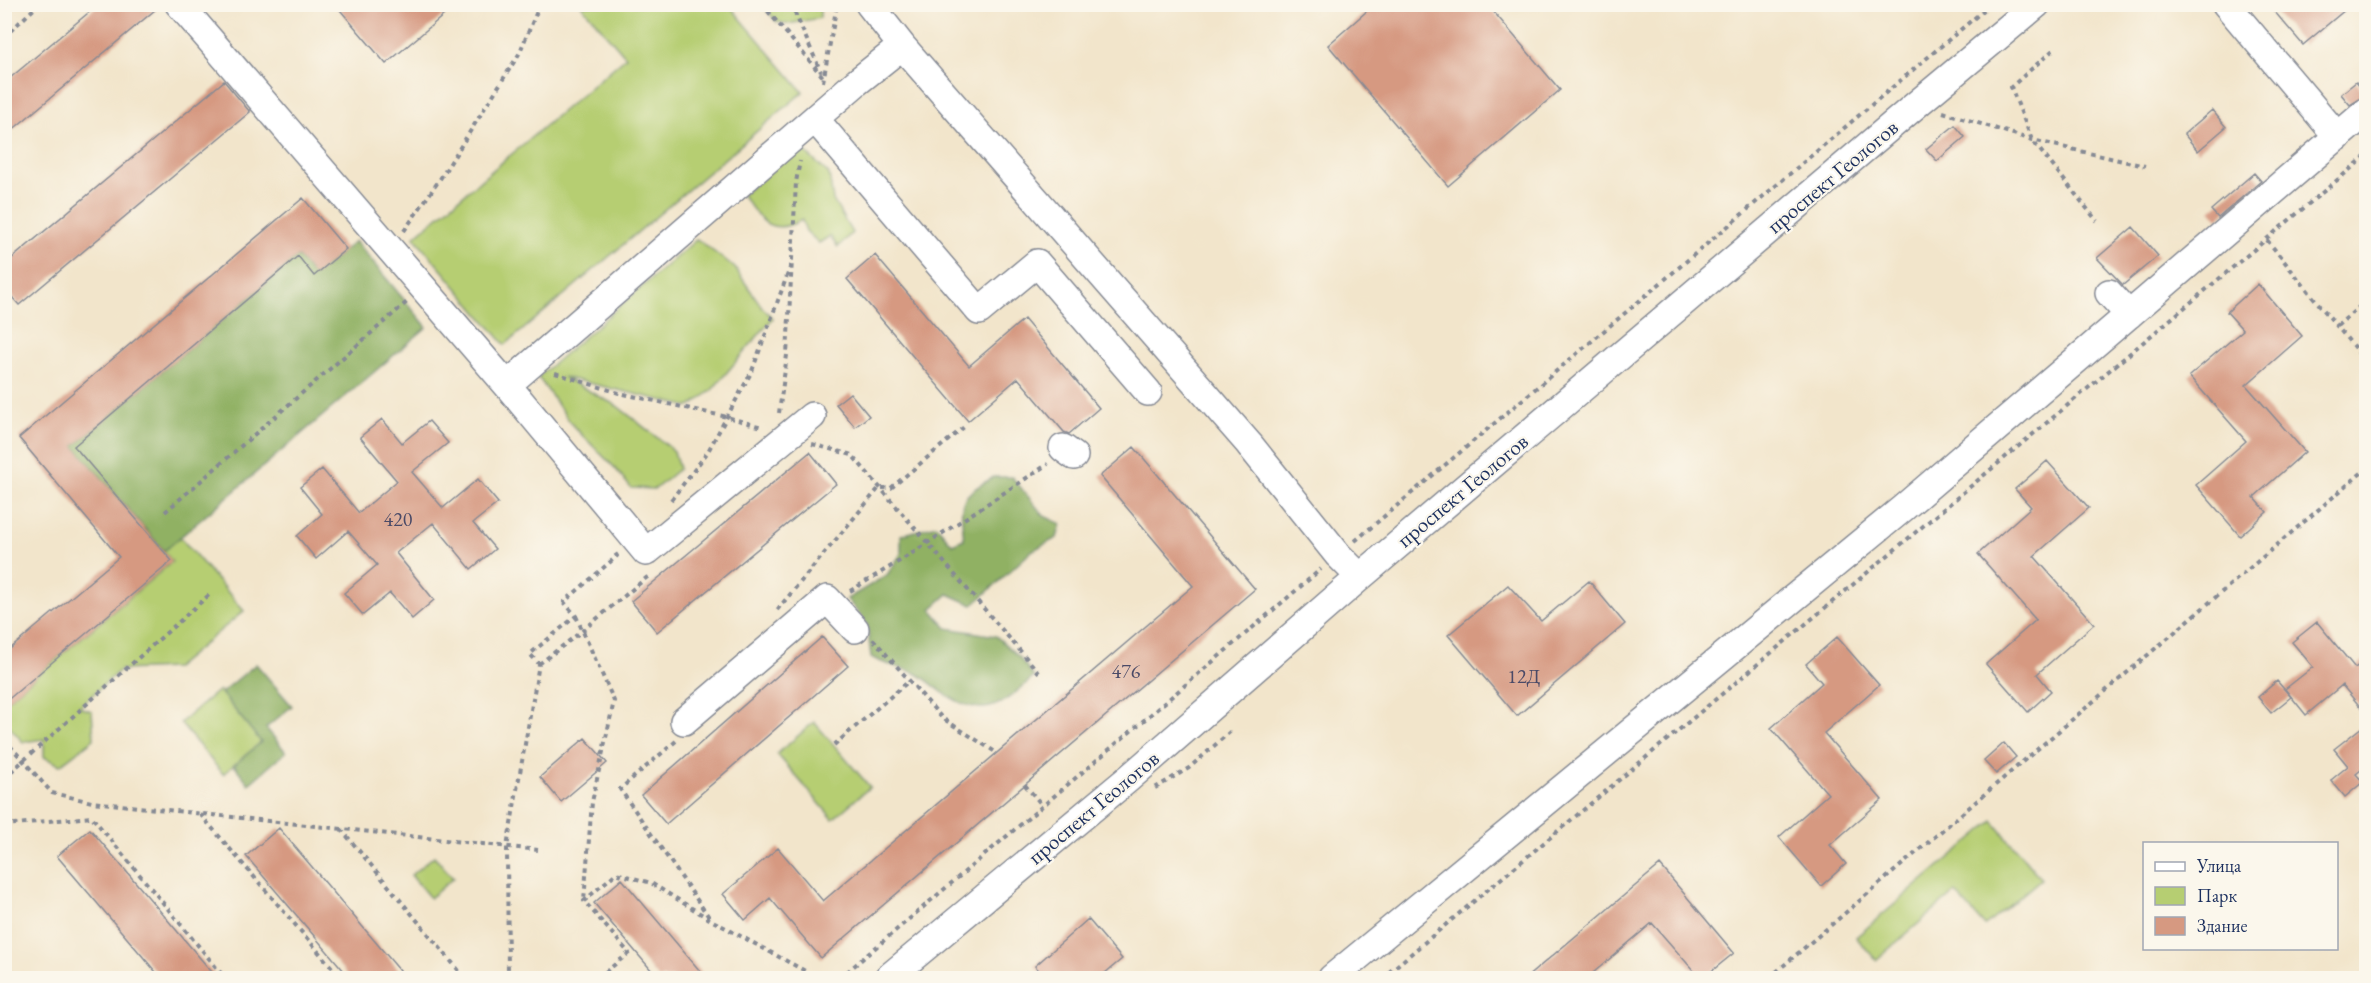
<svg xmlns="http://www.w3.org/2000/svg" width="2371" height="983" viewBox="0 0 2371 983" font-family="'EB Garamond',serif">
<rect width="100%" height="100%" fill="#fbf7ec"/>
<filter id="ink" filterUnits="userSpaceOnUse"><feTurbulence type="fractalNoise" baseFrequency=".0167" numOctaves="2"/><feDisplacementMap in="SourceGraphic" scale="12" xChannelSelector="R" yChannelSelector="G"/><feConvolveMatrix kernelMatrix="1 2 1 2 8 2 1 2 1" color-interpolation-filters="sRGB"/></filter>
<filter id="wash" filterUnits="userSpaceOnUse"><feTurbulence type="fractalNoise" baseFrequency=".008" numOctaves="4" result="noise"/><feDisplacementMap in="SourceGraphic" scale="24" xChannelSelector="R" yChannelSelector="G"/><feGaussianBlur stdDeviation="1.35" result="paint"/><feColorMatrix in="noise" values="0 0 0 0 0 0 0 0 0 0 0 0 0 0 0 0 0 1.4 0 .05"/><feComposite in="paint" operator="in"/></filter>
<g filter="url(#wash)">
<rect width="100%" height="100%" fill="#f2e5cb"/>
<path fill="#b6ce72" stroke="#687e68" stroke-width="1.5" d="M581,5H729L803,92L505,345L414,237L626,57Z
M762,5H820V18L788,24L777,22Z
M804,151L829,174L833,200L852,233L838,247L830,236L819,243L806,231L802,220C769,237 761,220 742,195L787,156Z
M697,239L735,268L762,307L773,318L712,390L690,407L563,377L617,406L674,451L679,469L655,489L631,488L615,468L573,426L538,377Z
M180,537L244,611L175,668L120,670L79,707L92,711L94,739L60,765L44,757V739L23,742L5,722L4,703L172,562L164,551Z
M219,690L262,742L223,774L180,723Z
M814,722L870,787L833,819L777,754Z
M1993,821L2041,879L1985,926L1955,892L1876,960L1856,937Z
M434,856L453,878L430,898L411,875Z"/>
<path fill="#90b164" stroke="#567061" stroke-width="1.5" d="M355,241L427,327L164,551L74,446L298,256L314,276Z
M994,477H1012L1044,516L1061,524L1057,538L1033,550L973,605L948,594L931,609L947,628L996,636L1020,658L1034,677C1002,704 987,722 945,694C936,688 929,681 919,675C904,667 886,666 871,657L867,624L847,599L887,575L901,554V535L936,525L952,544L964,539C959,499 959,497 994,477Z
M256,664L292,706L266,728L286,752L249,784L234,765L261,742L221,693Z"/>
<g id="blocks">
<path fill="#d69981" d="M99,4H162L4,137V83Z
M335,4H457L386,64Z
M1375,4H1487L1560,90L1448,186L1328,45Z
M2268,4H2352L2303,45Z
M224,81L250,112L19,305L4,288V265Z
M2356,82L2367,95L2350,105L2341,94Z
M2212,110L2226,127L2198,151L2184,134Z
M1955,125L1965,137L1937,161L1926,149Z
M2254,173L2261,181L2218,218L2211,210Z
M303,198L346,249L314,276L298,256L74,446L172,561L4,703V654L119,557L19,438Z
M2133,227L2158,256L2123,285L2097,258Z
M875,255L969,366L1024,319L1099,408L1069,434L1064,432L1018,378L968,421L847,279Z
M2258,284L2302,336L2246,385L2305,452L2254,497L2267,512L2240,536L2196,485L2246,441L2189,376L2243,330L2227,312Z
M850,393L869,416L855,427L836,404Z
M382,419L402,443L429,421L448,443L412,472L443,508L478,479L498,503L473,523L495,549L471,569L433,523L396,553L434,600L412,619L390,593L363,615L344,593L377,565L348,531L316,559L297,536L322,514L300,487L322,469L359,513L397,481L360,437Z
M1134,447L1255,589L821,958L770,898L745,920L723,894L778,848L823,901L1193,586L1100,476Z
M810,452L836,484L657,632L631,601Z
M2047,461L2089,508L2034,556L2094,624L2037,674L2051,691L2028,712L1986,664L2036,620L1978,554L2031,507L2015,489Z
M1589,581L1625,624L1517,716L1448,635L1508,585L1541,621Z
M2317,622L2355,668L2367,658V715L2342,685L2306,715L2285,689L2313,667L2292,642Z
M822,637L848,666L666,824L641,795Z
M1837,637L1879,685L1824,733L1882,800L1830,845L1846,864L1821,886L1779,837L1828,794L1771,728L1822,683L1806,664Z
M2277,681L2291,697L2271,713L2258,697Z
M2367,723V765L2356,774L2363,782L2345,797L2331,780L2348,766L2334,749Z
M585,738L607,763L561,802L540,777Z
M2004,743L2016,757L1996,774L1984,761Z
M279,828L406,978H350L246,856Z
M90,829L120,864L217,978H161L86,890L57,856Z
M1660,865L1734,953L1703,978H1700L1652,923L1587,978H1526Z
M622,879L706,978H658L594,903Z
M1088,919L1122,959L1099,978H1046L1035,966Z"/>
</g>
</g>
<g filter="url(#ink)">
<use href="#blocks" fill-opacity="0" stroke="#868a94" stroke-width="1.5"/>
<g fill="none" stroke-linecap="round" stroke-linejoin="round">
<g stroke="#868a94" stroke-width="30">
<path id="minor" d="M179,4L507,385L646,552L812,416
M869,4L902,46L1249,444L1338,555L1360,577
M2226,4L2338,137
M815,119L979,311L1037,263L1148,392
M2109,293L2129,315
M507,385L857,82L902,46
M1063,448L1074,456
M684,721L827,599L855,629
M888,978L1128,779L1360,577L1917,104L2037,4
M1332,978L1902,509L2366,112"/>
</g>
<path stroke="#868a94" stroke-width="4" stroke-dasharray="4.5 4.5" stroke-linecap="butt" d="M762,4L823,77
M791,4L821,72
M4,37L39,4
M2053,50L2011,87L2032,140L2097,221
M823,82L837,4
M1943,112L2032,140L2145,166
M404,231L440,179L519,54L540,4
M2267,240L2366,362
M2337,326L2366,301
M555,373L619,393L727,417L762,427
M779,413L787,355L796,182L800,161
M812,444L852,455L1041,675
M671,500L707,453L752,371L791,265
M165,512L407,302
M1355,541L1991,4
M850,591L903,559L1048,464
M777,610L879,488H891L964,427
M576,616L614,701L592,802L584,901
M873,639L942,718L997,753
M539,664L582,631L651,574
M4,739L52,793L92,802L538,850
M676,741L620,789L711,920
M834,745L909,681
M4,778L210,594
M1025,785L1042,805
M1155,788L1189,768L1231,731
M200,814L341,978
M4,825L92,817L225,978
M341,829L465,978
M508,978L507,847L539,664L530,654L576,616L564,602L617,556L615,553
M598,978L629,953L584,901L616,873L651,883L711,920L818,978
M840,978C1000,841 1162,706 1321,569
M1382,978L2366,156
M1769,978L2366,469"/>
<use href="#minor" stroke="#fff" stroke-width="27"/>
</g>
</g>
<g text-anchor="middle" stroke-width="4.5" stroke-linejoin="round" paint-order="stroke">
<g font-size="20" fill="#4a4a67">
<text x="398" y="526">420</text>
<text x="1126" y="678">476</text>
<text x="1524" y="683">12Д</text>
</g>
<g font-size="22" fill="#1b2f5e" stroke="#fbf7ec">
<text transform="translate(1832 176) rotate(-40)" y="8">проспект Геологов</text>
<text transform="translate(1462 490) rotate(-40)" y="8">проспект Геологов</text>
<text transform="translate(1093 807) rotate(-40)" y="8">проспект Геологов</text>
</g>
</g>
<rect width="2371" height="983" fill="none" stroke="#fbf7ec" stroke-width="24"/>
<rect x="2143" y="842" width="195" height="108" fill="#fbf7ec" stroke="#a1a7b3" stroke-width="1.5"/>
<rect x="2155" y="862" width="30" height="9" fill="#ffffff" stroke="#a1a7b3" stroke-width="1.5"/>
<text x="2197" y="872" font-size="18" fill="#1b2f5e">Улица</text>
<rect x="2155" y="887" width="30" height="18" fill="#b6ce72" stroke="#a1a7b3" stroke-width="1.5"/>
<text x="2197" y="902" font-size="18" fill="#1b2f5e">Парк</text>
<rect x="2155" y="917" width="30" height="18" fill="#d69981" stroke="#a1a7b3" stroke-width="1.5"/>
<text x="2197" y="932" font-size="18" fill="#1b2f5e">Здание</text>
</svg>
